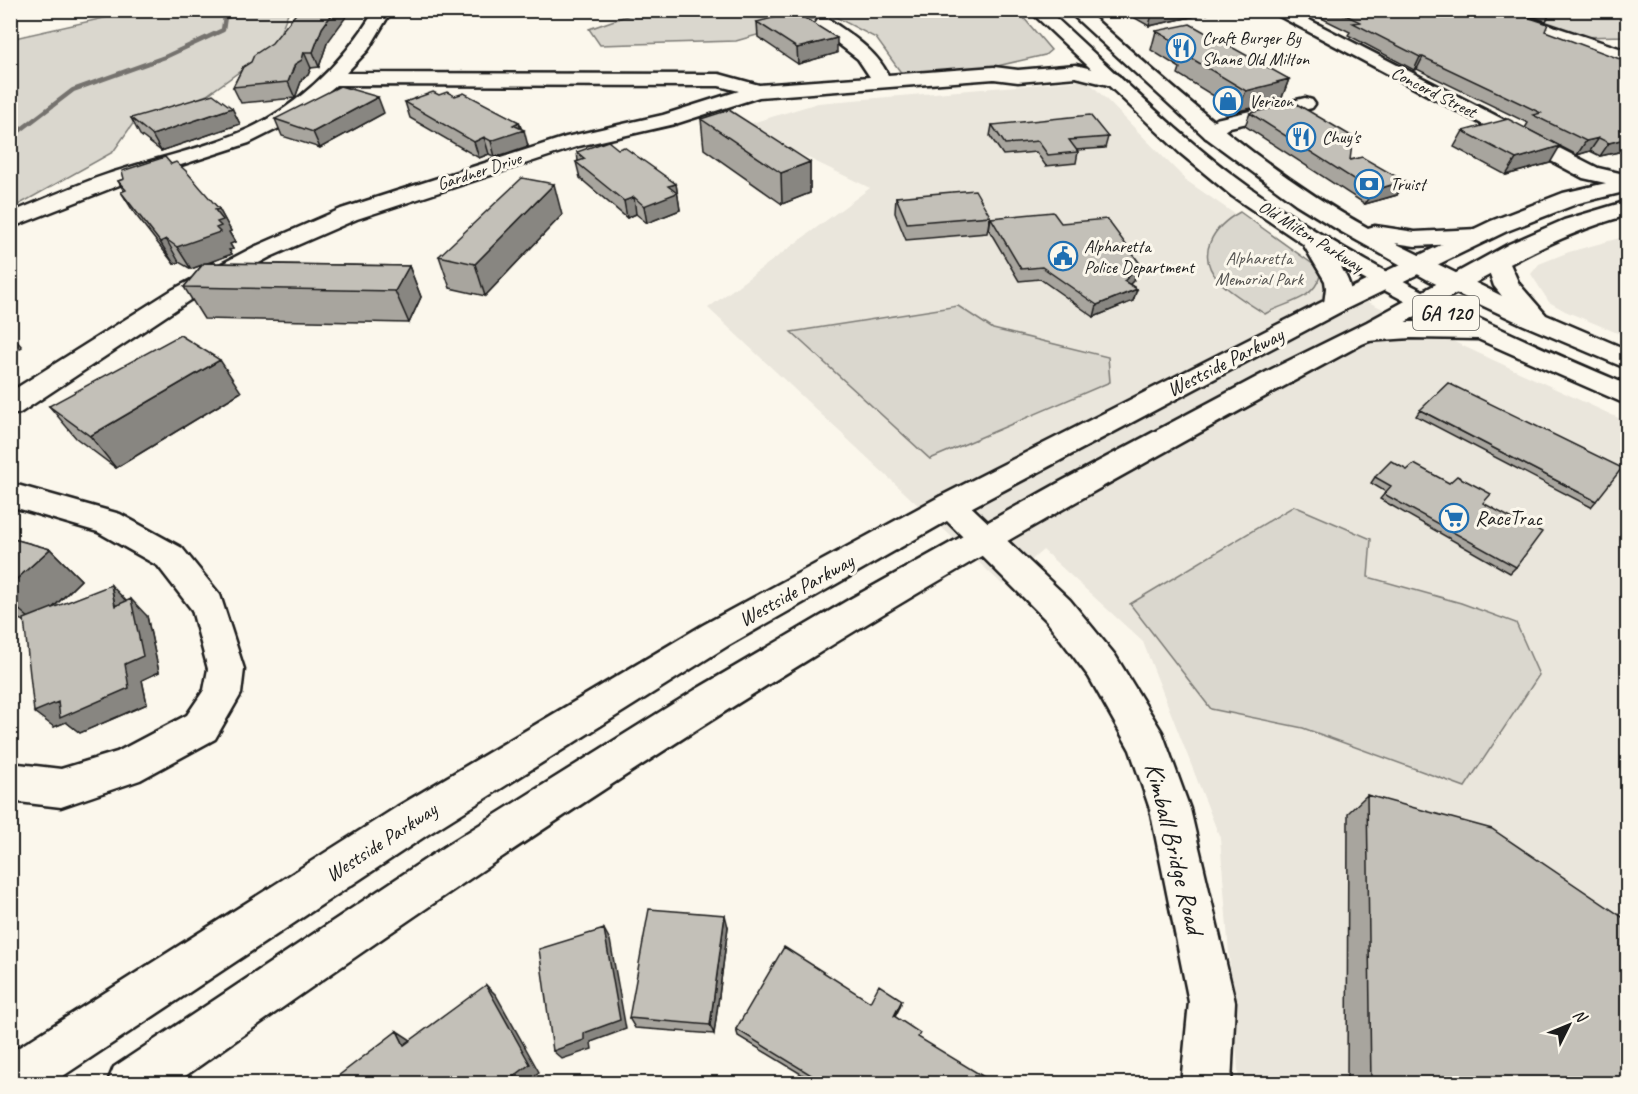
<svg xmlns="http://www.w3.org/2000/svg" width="1638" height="1094" viewBox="0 0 1638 1094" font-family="Caveat,sans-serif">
<rect width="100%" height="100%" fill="#fbf7ec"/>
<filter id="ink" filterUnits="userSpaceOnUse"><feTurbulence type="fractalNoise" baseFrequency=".0167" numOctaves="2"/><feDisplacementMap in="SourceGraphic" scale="12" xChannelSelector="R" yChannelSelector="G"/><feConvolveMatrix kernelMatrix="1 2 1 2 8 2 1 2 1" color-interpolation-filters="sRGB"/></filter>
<g filter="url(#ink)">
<path fill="#eae6dc" d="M1087,80L1187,181L1351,294L1627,422V1083H1239L1220,838L1143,642L1043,550L1003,585L708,308L870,188L742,126L818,103Z
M1627,236V337L1565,311L1549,302L1531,274L1539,264L1569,252Z"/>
<path fill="#dad7ce" stroke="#7b7a75" stroke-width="1.5" d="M627,10H1017L1051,50L1045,55L993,67L902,74L876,38L830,14L736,41L600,45L589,29L629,15Z
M1504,10L1627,11V36L1576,37Z
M135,11H292L288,13L275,46L207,95L134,122L113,152L11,209L10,39Z
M1240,212L1314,265L1320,276C1313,301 1285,302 1265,314C1250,304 1232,294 1219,281C1194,254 1214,226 1240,212Z
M958,306L993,329L1108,357L1110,382L930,459L791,332Z
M1294,506L1371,539L1368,577L1461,603L1516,623L1539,675L1465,787L1303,728L1211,709L1130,604Z"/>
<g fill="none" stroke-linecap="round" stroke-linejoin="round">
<path stroke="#74726e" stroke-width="4.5" d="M226,17L248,10
M10,138L73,90L165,57L223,30L226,10"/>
<g stroke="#1c1c1c" stroke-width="5">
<path id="minor" d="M375,10H392L368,50L346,73L719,74L759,85L870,77L858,59L818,28L815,24L818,20H830C852,36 876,50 888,75L994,67L1018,70L1076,65L1119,76L1121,80L1119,84L1112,86L1076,77L1018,82L994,79L759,97L675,124L579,146L357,219L270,257L190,300L20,413L10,415V392L172,290L254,247L341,209L566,137L663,115L739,91L719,86L336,85L291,122L249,143L122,184L10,228V213C43,200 75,185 108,174C150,160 193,151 234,135C294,112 342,64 375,10Z
M1268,10H1290L1598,168L1628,175V188L1583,178Z
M1479,10H1505L1628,51V62L1481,14Z
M1305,98L1312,100L1315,104L1312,108L1230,127L1224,131L1220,138H1206L1203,134L1208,124L1216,119Z
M10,483L120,514L182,548L220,595L244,669L241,694L215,739L140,780L61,807L10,801V763L61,769L117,752L187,715L204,690L208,669L192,610L158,566L98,532L10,506Z
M950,493L961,497L1070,600L1115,655L1162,732L1190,809L1235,1002L1231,1084H1181L1189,1002L1150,809L1130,750L1089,677L1046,620L939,513L934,505L939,497Z"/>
</g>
<g stroke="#1c1c1c" stroke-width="5">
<path id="major" d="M1628,178V191L1579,203L1507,231L1346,309L961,513L729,645L427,835L51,1084H10V1053L397,807L703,625L939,497L1328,299L1491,221L1563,193Z
M1628,201V215C1557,234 1495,272 1432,307C1409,319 1387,335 1362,344C1175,445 987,549 806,661C590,794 381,937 174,1084H107L114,1067L444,847L695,690L850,599L1060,482L1272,369L1367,322L1509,244L1564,220Z"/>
</g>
<g stroke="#1c1c1c" stroke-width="5">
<path id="highway" d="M1029,10H1047C1114,70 1176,135 1249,187C1366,270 1496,329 1628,385V405L1478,339L1411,338L1367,341L1358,339L1354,333L1358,327C1386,320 1417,322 1446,323L1341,267C1349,281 1356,295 1346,309L1337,312L1328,309L1324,304L1326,288L1325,281L1303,244L1232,196L1180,153Z
M1067,10H1085C1175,90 1262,169 1368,228L1375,226L1415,232L1478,229L1486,231L1490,236L1486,241L1478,243L1415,246L1395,243L1502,296L1494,286L1486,262L1489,257L1498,255L1507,257L1519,284L1546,315L1628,350V369L1524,325L1430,281L1340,231L1296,204L1205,137Z"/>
</g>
<use href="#minor" fill="#fbf7ec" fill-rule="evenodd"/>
<use href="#major" fill="#fbf7ec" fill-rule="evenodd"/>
<use href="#highway" fill="#fbf7ec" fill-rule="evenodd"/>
</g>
<path fill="#a8a59e" stroke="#1c1c1c" stroke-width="1.5" d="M1121,10H1224L1149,26Z
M1305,10H1506L1545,31L1628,150L1600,156L1590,151L1577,155L1525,128L1528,123L1417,69L1414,70L1348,35L1350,32Z
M1514,10H1552L1546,21Z
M757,22L837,53L798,64L758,37Z
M1156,31L1289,79L1281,100L1271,102V104L1238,111L1178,74L1180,68L1151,50Z
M327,43L319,67L311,68L308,75L302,79L295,98L241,103L233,87L243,67Z
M439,95L455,96L519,122L528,146L495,157L489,154L479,158L410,118L405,102Z
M232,108L240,124L161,151L140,135L131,118Z
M384,113L320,148L282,136L275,119Z
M1250,113L1350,160L1404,181L1397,195L1365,204L1245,126Z
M701,119L810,162V193L782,204L704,149Z
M992,125L1108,137L1105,148L1077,150L1078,152L1076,163L1046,166L1036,152L1003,155L990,136Z
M1463,131L1550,163L1506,175L1454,147Z
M618,149L676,184L680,210L647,223L636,214L627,218L580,178L576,162L578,161L577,152Z
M171,164L219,209L231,231L229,232L235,242L230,244L233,249L229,250L232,254L209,263L409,266L421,297L409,323L204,319L184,287L202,265L191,269L179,262L174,264L135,214L121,192L124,191L118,181Z
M896,197L990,216L987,233L906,240L895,213Z
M562,215L485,296L450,288L439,256Z
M991,218L1138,276L1129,284L1137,289L1133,301L1094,317L1040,279L1019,281L989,230Z
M241,392L116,468L76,438L49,406Z
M1420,410L1596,501L1591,507L1416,416Z
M1407,470L1483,503L1516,567L1510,573L1380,499L1386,492L1371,483L1375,477Z
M10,538L50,549L81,580L53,608L127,601L147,616L159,672L142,680L147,704L80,733L66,722L54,727L24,621L10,616Z
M1367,795L1628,1083H1347L1348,813Z
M728,927L714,1034L635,1028L629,1018Z
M870,1002L900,1007L811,1080L738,1036L736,1029Z"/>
<path fill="#888681" stroke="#1c1c1c" stroke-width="1.5" d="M335,10H351L327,43L319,67L313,52L322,28Z
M1168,10H1224L1149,26L1152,14Z
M837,38V53L798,64L797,48Z
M304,52L311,68L308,75L302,79L295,98L288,82L295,64Z
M1420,57H1423L1417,69L1414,70Z
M1289,79L1281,100L1271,102V104L1238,111L1246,91Z
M378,97L384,113L320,148L313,132Z
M232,108L240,124L161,151L152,135Z
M519,122L521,131L524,130L528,146L495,157L491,141L513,125Z
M484,137L489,154L479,158L474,142Z
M1599,138L1590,151L1577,155L1586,141Z
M1628,138V150L1600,156L1609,143Z
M1560,146L1550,163L1506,175L1516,159Z
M810,162V193L782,204L781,173Z
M1404,181L1397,195L1365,204L1372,191Z
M554,184L562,215L485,296L475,264Z
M676,184L680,210L647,223L644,206L668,186Z
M634,197L636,214L627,218L624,201Z
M219,209L231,231L229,232L235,242L230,244L233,249L229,250L232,254L191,269L177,247L216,228L217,222L215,210Z
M166,239L179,262L174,264L160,242Z
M1141,265L1138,276L1121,293L1124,281Z
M409,266L421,297L409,323L395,291Z
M1137,289L1133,301L1094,317L1097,305Z
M10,333L22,347L10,354Z
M220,360L241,392L116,468L90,436Z
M50,549L81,580L36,624L10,602V585Z
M111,585L127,602L115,606Z
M131,599L147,616L159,672L142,680L147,704L80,733L66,722L54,727L34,712L125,664Z
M725,915L728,927L714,1034L710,1025Z
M604,929L610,940L626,1029L591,1042L592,1049L562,1059L553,1051L584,1033Z
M486,985L496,995L539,1072L525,1083H505Z
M902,1000L900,1007L892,1023L894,1016Z
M397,1031L411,1040L404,1045Z"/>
<path fill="#c3c0b8" stroke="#1c1c1c" stroke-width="1.5" d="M299,10H335L322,28L313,52H304L302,60L295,64L288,82L233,87L243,67L251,62L254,55L272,43Z
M1146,10H1168L1152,14Z
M1335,10H1506L1548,24L1545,31L1628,62V138L1609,143L1599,138L1586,141L1533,115L1541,113L1423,57H1420L1353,23L1360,22Z
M795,12L837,38L797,48L757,22Z
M1190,24L1289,79L1277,82L1278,83L1246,91L1184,54L1193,52L1156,31Z
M340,86L378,97L313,132L275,119Z
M433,92L439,95L447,92L455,96L464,93L519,122L513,125L524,130L491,141L484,137L474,142L405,102Z
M213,94L232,108L152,135L131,118Z
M1295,103L1353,137L1350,160L1362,157L1404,181L1372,191L1250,113Z
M729,110L810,162L781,173L701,119Z
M1090,115L1108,137L1069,140L1078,152L1048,155L1038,141L1005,144L992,125Z
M1508,119L1560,146L1516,159L1463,131Z
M608,141L618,149L624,147L676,184L668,186L677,193L644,206L634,197L624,201L576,162L585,159L577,152Z
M165,157L171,164L176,162L186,171L219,209L215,210L223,220L217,222L221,226L216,228L220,232L177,247L166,239L160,242L121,192L126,190L118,181L124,179L122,171Z
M522,178L554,184L475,264L439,256Z
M975,190L990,216L907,223L896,197Z
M1053,212L1061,223L1107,219L1141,265L1124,281L1137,289L1097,305L1042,267L1021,269L991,218Z
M204,263L409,266L395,291L184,287Z
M180,335L220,360L90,436L49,406Z
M1448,383L1622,468L1596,501L1420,410Z
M1391,461L1407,470L1414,464L1449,483L1457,476L1491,494L1483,503L1520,523L1521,521L1542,532L1516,567L1384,494L1391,486L1375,477Z
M10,538L50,549L10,585Z
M111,585L115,606L131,599L143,656L125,664L129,688L60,718L58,702L34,712L24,619Z
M1367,795L1492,829L1628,921V1083H1371Z
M649,909L725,915L710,1025L629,1018Z
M604,929L620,1020L584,1033V1040L553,1051L539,949Z
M784,947L870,1002L879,985L902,1000L894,1016L920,1033L918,1037L994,1083H809L813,1076L736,1029Z
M486,985L530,1064L505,1083H329L397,1031L404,1045Z"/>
</g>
<defs>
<g id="restaurant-ring" transform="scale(1.5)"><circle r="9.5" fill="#fbf7ec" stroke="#1f6fb2" stroke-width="1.5"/><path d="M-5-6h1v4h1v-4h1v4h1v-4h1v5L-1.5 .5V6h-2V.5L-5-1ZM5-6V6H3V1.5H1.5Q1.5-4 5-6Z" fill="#1f6fb2"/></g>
<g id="shop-ring" transform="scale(1.5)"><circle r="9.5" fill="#fbf7ec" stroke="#1f6fb2" stroke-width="1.5"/><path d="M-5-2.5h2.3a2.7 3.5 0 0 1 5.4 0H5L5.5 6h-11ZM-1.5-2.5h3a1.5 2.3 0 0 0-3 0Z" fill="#1f6fb2"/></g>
<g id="bank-ring" transform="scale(1.5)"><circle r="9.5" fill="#fbf7ec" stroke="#1f6fb2" stroke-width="1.5"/><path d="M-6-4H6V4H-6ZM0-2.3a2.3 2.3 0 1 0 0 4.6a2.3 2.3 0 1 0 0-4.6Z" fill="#1f6fb2"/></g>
<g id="civic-ring" transform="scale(1.5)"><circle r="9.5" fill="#fbf7ec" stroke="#1f6fb2" stroke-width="1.5"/><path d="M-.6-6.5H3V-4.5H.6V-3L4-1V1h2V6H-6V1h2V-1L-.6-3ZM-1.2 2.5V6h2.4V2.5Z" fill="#1f6fb2"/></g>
<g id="supermarket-ring" transform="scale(1.5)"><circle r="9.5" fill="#fbf7ec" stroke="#1f6fb2" stroke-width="1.5"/><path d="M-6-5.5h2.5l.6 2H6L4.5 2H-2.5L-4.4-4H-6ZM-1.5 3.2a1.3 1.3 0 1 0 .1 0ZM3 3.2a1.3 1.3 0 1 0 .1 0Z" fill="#1f6fb2"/></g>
</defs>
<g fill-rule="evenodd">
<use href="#restaurant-ring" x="1181" y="48"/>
<use href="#shop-ring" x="1228" y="101"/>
<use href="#restaurant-ring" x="1301" y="137"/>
<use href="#bank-ring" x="1369" y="184"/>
<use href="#civic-ring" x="1063" y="256"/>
<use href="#supermarket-ring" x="1454" y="518"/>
</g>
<g text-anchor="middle" stroke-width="6" stroke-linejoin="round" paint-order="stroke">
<g font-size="18" fill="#1c1c1c" stroke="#fbf7ec" text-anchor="start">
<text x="1202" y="44">Craft Burger By<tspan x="1202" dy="21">Shane Old Milton</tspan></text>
<text x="1249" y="107">Verizon</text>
<text x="1322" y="143">Chuy's</text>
<text x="1390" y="190">Truist</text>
<text x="1084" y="252">Alpharetta<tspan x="1084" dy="21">Police Department</tspan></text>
</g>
<g font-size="18" fill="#1c1c1c" stroke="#fbf7ec">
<text transform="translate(1434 92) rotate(27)" y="6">Concord Street</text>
<text transform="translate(479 171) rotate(-18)" y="6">Gardner Drive</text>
<text transform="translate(1311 236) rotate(32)" y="6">Old Milton Parkway</text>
</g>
<g font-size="18" fill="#555451" stroke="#fbf7ec">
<text x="1259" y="264">Alpharetta<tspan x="1259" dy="21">Memorial Park</tspan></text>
</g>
<rect fill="#fbf7ec" stroke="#5f5e5a" stroke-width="1.5" x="1413" y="296" width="66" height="34" rx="4.5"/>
<g font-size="20" font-weight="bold" fill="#1c1c1c">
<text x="1446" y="320">GA 120</text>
</g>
<g font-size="21" fill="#1c1c1c" stroke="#fbf7ec">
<text transform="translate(1225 362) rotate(-27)" y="7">Westside Parkway</text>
<text transform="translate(796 590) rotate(-29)" y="7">Westside Parkway</text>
<text transform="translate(381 842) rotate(-33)" y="7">Westside Parkway</text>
</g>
<g font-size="21" fill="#1c1c1c" stroke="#fbf7ec" text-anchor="start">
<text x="1475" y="525">RaceTrac</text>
</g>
<g font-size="26" fill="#1c1c1c" stroke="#fbf7ec">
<text transform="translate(1175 848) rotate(76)" y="9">Kimball Bridge Road</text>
</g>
</g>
<rect width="1638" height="1094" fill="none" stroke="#fbf7ec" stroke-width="36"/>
<rect x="18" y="18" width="1602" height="1058" fill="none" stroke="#1c1c1c" stroke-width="2" filter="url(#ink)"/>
<g transform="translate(1569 1025) rotate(47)" stroke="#fbf7ec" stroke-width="4.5" paint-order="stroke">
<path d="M0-4.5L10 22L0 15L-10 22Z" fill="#1c1c1c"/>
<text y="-9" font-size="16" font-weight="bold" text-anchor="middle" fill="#1c1c1c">N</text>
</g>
</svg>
